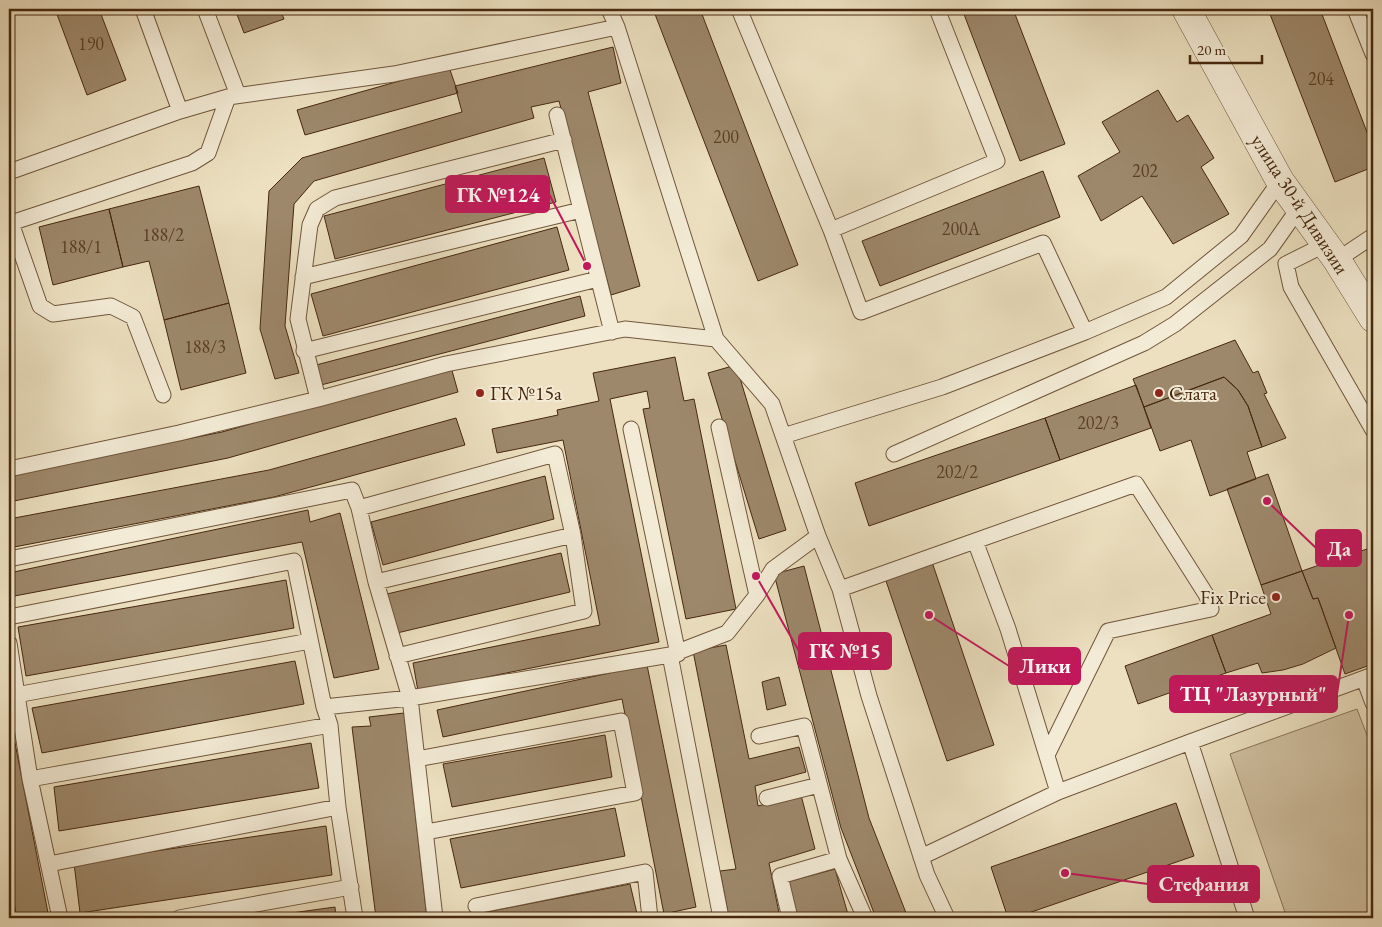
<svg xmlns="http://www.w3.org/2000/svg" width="1382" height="927" viewBox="0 0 1382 927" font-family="'EB Garamond',serif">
<rect width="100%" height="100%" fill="#ece0c0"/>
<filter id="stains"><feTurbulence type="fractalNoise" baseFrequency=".004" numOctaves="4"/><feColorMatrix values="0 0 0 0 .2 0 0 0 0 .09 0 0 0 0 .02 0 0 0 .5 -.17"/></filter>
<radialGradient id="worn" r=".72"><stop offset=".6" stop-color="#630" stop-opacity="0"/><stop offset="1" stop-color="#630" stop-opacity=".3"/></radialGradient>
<path fill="#d0c1a2" stroke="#8c7458" d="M1357,709L1373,751V911L1353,918H1287L1230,754Z"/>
<path fill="#9d886b" stroke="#47280f" d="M55,9H99L126,80L87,95Z
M235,9H280L284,19L244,33Z
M653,9H700L798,265L758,281Z
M962,9H1013L1065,144L1020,161Z
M1268,9H1320L1373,148V167L1335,182Z
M613,47L621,83L588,92L640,286L611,295L559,101L531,107L534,118L314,181L294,204L285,326L299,373L275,379L260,329L269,191L302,158L462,112L455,86Z
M449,67L458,93L305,135L297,110Z
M1158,90L1177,122L1188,115L1214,158L1201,167L1229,214L1173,244L1142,196L1101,221L1078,176L1120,152L1102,122Z
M544,158L556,202L335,259L324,216Z
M1043,171L1060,217L880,286L862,241Z
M199,186L229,303L164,320L149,261L123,267L109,209Z
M109,209L123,267L53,285L39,227Z
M557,227L569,270L323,336L311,294Z
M580,296L585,316L321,385L316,365Z
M229,303L246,373L181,390L164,320Z
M1235,340L1253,373L1258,371L1267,393L1264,394L1286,438L1262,447L1248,406L1238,390L1224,377L1144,407L1133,379Z
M675,357L684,401L694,399L736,609L686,619L643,409L650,408L647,391L610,399L659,642L418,691L413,663L600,625L563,440L497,453L492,429L558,415L557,410L599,401L593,373Z
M736,365L786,530L759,539L708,373Z
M451,367L458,392L228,458L9,502V475L222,432Z
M1224,377L1238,390L1248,406L1262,447L1247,452L1256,479L1210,496L1191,440L1160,451L1144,407Z
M1136,385L1151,428L1060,460L1045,418Z
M456,418L465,445L274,497L9,548V519L269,470Z
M1045,418L1060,460L869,526L855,483Z
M1268,474L1302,571L1261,585L1227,489Z
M545,476L554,519L383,565L371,522Z
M308,510L310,522L340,513L379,669L334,678L302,542L9,597V573Z
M1347,539L1352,554L1373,547V664L1345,674L1318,598L1313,599L1302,571L1325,563L1320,549Z
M561,553L570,592L397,633L387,594Z
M932,562L994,745L947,761L885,578Z
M804,566L869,818L908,918H876L841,828L774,574Z
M1302,571L1313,599L1318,598L1336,648L1303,664L1283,670L1262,673L1258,663L1226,673L1212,635L1271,614L1261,585Z
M286,580L294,628L26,676L18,627Z
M1212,635L1226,673L1138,704L1125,666Z
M726,645L749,759L799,747L806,772L755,786L758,806L801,795L815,849L769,863L780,918H729L720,871L736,869L693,651Z
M295,661L304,704L42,753L32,708Z
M647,665L696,907L664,914L622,699L443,737L437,710Z
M779,677L786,705L767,710L762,682Z
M9,712L49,918H17L9,878Z
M404,713L427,918H376L352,727L371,726L369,717Z
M605,735L612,777L452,807L443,764Z
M311,743L319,788L59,831L54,787Z
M1176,803L1194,856L1014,918H1008L991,867Z
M615,808L625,856L461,888L450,839Z
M326,826L332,875L80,913L74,863Z
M835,869L849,918H797L787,882Z
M630,884L638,918H472L471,915Z
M335,907L336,918H255Z"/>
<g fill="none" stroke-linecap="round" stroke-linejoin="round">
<g stroke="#70563b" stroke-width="17">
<path id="lane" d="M143,9L180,111
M205,9L238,95
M609,9L617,27L716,339
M739,9L831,230L861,312L1043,243L1085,332
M1355,9L1373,54
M557,115L612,332
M9,172L180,111L228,97L394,74L617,27
M831,230L997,161L937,9
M1326,244L1286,264L1291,287L1373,430
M1337,260L1373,236
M303,277L581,210
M304,351L598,279
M163,395L133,317L111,306L53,314L40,306L11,223L192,163L208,153L228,97
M318,399L298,319L310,225L317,209L335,198L564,140
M719,427L757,595
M631,429L678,654
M783,436L942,387L1085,332L1166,297L1241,236L1280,181
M894,454L1144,343L1175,324L1270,249L1299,208
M9,469L179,433L318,399L446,364L625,329L716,339L772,404L818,536L773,569L757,595L727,633L670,655L721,918
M359,508L376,582L410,698L435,918
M818,536L840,589L869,696L927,875L947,918
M975,541L1136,484L1207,596L1211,609L1108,631L1047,755
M9,559L352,490L359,508L555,454L573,535L584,611L397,656
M376,582L573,535
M840,589L975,541L1008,629L1058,792L1190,742L1247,918
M9,617L294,561L324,707L330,725L338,807L355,918
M9,643L30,779L60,918
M1364,679L1373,703
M16,695L310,641
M324,707L410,698L670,655
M759,736L804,726L839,859L865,918
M1190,742L1373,675
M417,759L621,721L635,793L426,832
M30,779L330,725
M767,798L819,785
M921,857L1058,792
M49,864L338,807
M476,906L645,872L650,918
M179,918L351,887
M790,918L780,876L839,859"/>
</g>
<g stroke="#70563b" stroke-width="29">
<path id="street" d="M1186,9L1280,181L1337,260L1373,318"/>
</g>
<use href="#lane" stroke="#f3ebd6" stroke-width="15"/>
<use href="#street" stroke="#f3ebd6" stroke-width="28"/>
</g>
<g fill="#8f2418" stroke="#f3ebd6" stroke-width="2">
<circle cx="480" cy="393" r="5"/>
<circle cx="1159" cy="393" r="5"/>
<circle cx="1276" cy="597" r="5"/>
</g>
<g text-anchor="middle" stroke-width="4" stroke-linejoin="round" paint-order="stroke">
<g font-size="18" fill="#5c4026">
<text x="91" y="50">190</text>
<text x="1321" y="85">204</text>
<text x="726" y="143">200</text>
<text x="1145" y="177">202</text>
<text x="961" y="235">200А</text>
<text x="163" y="241">188/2</text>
<text x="81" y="253">188/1</text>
<text x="205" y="353">188/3</text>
<text x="1098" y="429">202/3</text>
<text x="957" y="478">202/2</text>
</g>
<g font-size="20" fill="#47280f" stroke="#f3ebd6">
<text transform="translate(1300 204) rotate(57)" y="7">улица 30-й Дивизии</text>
</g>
<g font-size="20" fill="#47280f" stroke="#f3ebd6" text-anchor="start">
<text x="490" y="400">ГК №15а</text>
<text x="1169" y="400">Слата</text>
<text x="1266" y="604" text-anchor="end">Fix Price</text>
</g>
</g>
<path fill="none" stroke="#c2185b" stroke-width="2" d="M587 266L549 194M1267 501L1316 548M756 576L799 651M929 615L1009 666M1349 615L1337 694M1065 873L1148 884"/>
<g fill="#c2185b" stroke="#f3ebd6" stroke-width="2">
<circle cx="587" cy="266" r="5"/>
<circle cx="1267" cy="501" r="5"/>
<circle cx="756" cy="576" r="5"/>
<circle cx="929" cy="615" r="5"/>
<circle cx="1349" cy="615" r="5"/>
<circle cx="1065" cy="873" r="5"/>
</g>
<g fill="#c2185b" stroke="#c2185b" stroke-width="2">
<rect x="446" y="176" width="103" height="36" rx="5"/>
<rect x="1316" y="530" width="45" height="36" rx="5"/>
<rect x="799" y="633" width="92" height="36" rx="5"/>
<rect x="1009" y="648" width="71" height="36" rx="5"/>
<rect x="1170" y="676" width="167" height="36" rx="5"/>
<rect x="1148" y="866" width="111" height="36" rx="5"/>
</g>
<g font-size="21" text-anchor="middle" font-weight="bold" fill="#fff">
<text x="498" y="202">ГК №124</text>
<text x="1339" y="556">Да</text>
<text x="845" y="658">ГК №15</text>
<text x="1045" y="673">Лики</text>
<text x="1253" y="701">ТЦ "Лазурный"</text>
<text x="1204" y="891">Стефания</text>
</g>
<rect width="1382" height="927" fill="none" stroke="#ece0c0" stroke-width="30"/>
<rect x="10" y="10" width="1362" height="907" fill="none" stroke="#47280f" stroke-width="2.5"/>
<rect x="15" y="15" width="1352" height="897" fill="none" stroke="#47280f"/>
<path d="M1190 55v8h72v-8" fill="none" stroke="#47280f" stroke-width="2.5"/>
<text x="1197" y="55" font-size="15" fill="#47280f" stroke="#f3ebd6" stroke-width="4" paint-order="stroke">20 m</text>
<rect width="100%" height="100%" filter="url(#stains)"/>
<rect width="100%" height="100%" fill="url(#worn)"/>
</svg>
